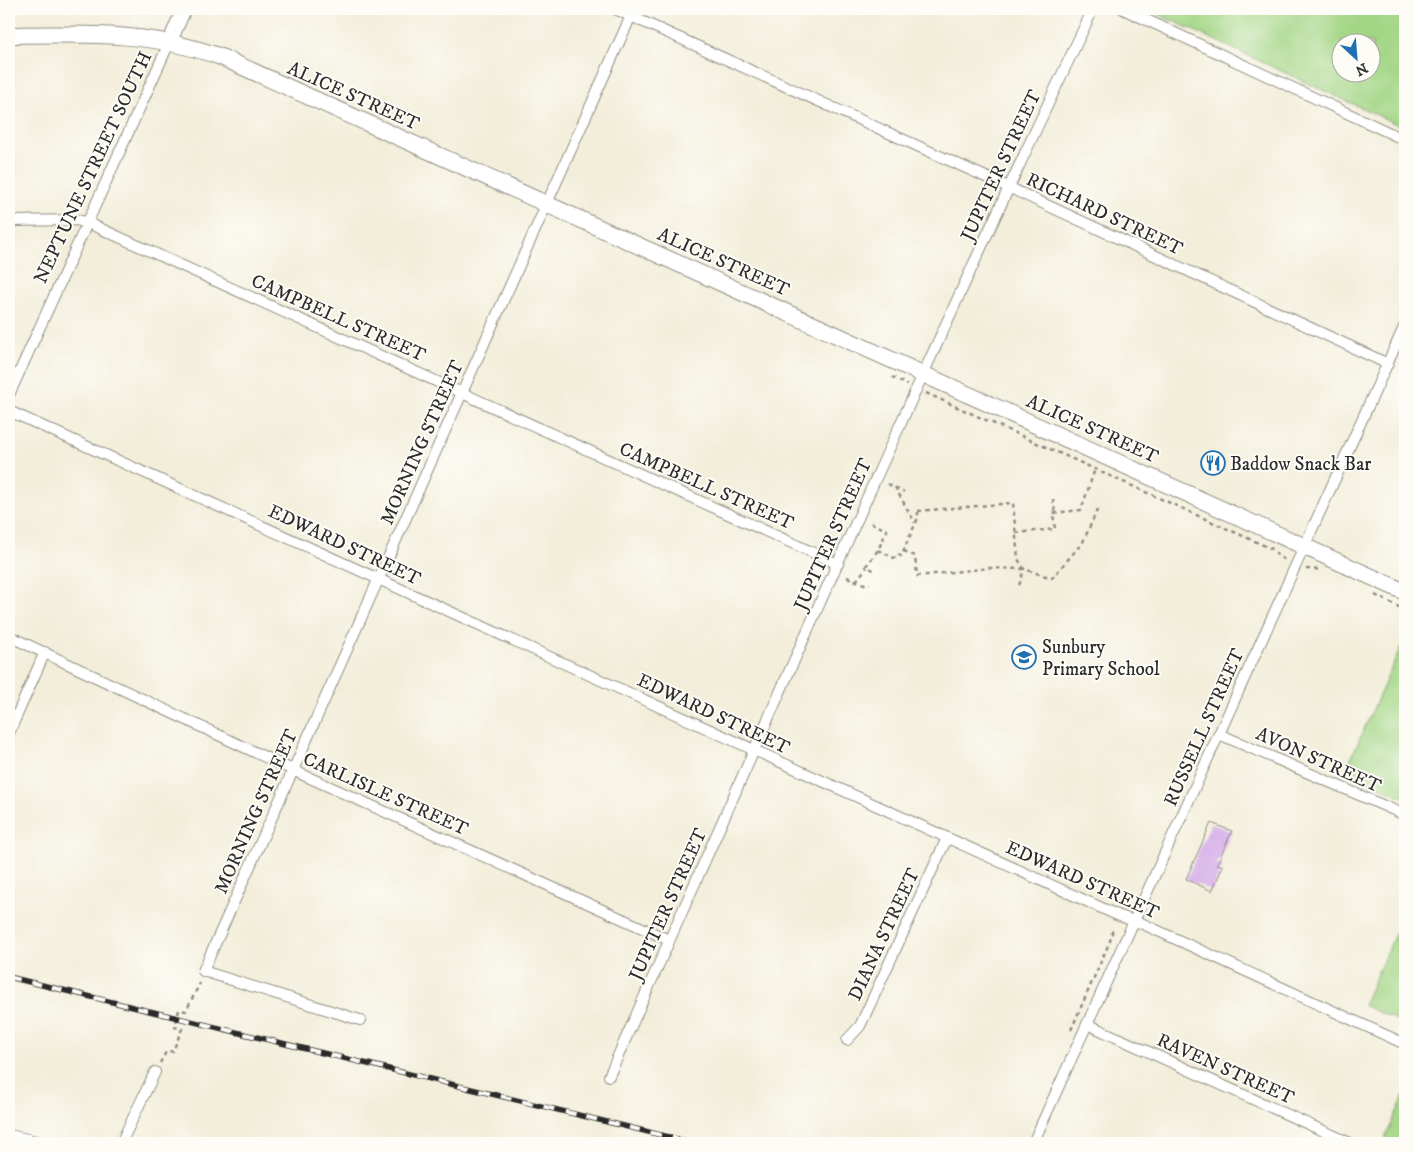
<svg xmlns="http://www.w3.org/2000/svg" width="1414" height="1152" viewBox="0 0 1414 1152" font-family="'IM FELL DW Pica',serif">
<rect width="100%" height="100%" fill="#fdfcf7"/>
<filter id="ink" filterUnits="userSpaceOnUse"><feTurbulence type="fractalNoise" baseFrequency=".02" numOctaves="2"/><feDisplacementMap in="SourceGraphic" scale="10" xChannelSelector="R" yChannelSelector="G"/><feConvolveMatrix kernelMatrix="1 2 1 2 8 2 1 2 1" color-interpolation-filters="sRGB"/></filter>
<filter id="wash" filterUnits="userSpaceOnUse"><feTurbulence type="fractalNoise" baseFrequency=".0096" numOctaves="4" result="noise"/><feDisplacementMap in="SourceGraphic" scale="20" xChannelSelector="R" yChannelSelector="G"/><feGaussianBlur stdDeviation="1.12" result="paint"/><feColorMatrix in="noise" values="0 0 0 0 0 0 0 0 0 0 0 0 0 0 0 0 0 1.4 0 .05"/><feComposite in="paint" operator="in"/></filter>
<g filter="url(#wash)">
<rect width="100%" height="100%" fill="#f3eeda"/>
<path fill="#a2d584" stroke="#668058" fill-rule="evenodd" d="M1147,9H1404L1399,20L1405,23V128ZM1342,42H1372V72H1342Z
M1405,638V798L1345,771Z
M1405,912V1024L1363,1005Z
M1405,1094V1143H1396L1385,1138Z"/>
<g id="blocks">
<path fill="#d4ace8" d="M1211,823L1232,831L1217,864L1223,866L1212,891L1186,879Z"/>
</g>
</g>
<g filter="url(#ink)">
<use href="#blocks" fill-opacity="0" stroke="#8f8c82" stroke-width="1"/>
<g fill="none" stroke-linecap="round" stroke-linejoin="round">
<g stroke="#8f8c82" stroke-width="12">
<path id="street" d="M615,9L1008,187L1388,364
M1123,9L1405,140
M9,221L76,220L86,222L838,564
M9,395L170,41
M9,411L1117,915L1143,924L1405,1044
M9,636L299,773L669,940
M9,733L45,652
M1219,734L1405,815
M360,1020L203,971L634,9
M1087,1024L1350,1143
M847,1040L860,1026L947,838
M609,1076C768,720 925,361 1093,9
M9,1135L46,1143
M121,1143L155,1072
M1033,1143L1405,325"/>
</g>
<g stroke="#8f8c82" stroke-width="16">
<path id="secondary" d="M170,41L184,9"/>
</g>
<g stroke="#8f8c82" stroke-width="18">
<path id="primary" d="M9,35C83,34 150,31 221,57L1405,592"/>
</g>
<path stroke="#8f8c82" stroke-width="2.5" stroke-dasharray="4 4" stroke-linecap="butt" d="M117,9L147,12L156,9
M892,377L907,385
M926,393L1272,549L1278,556L1287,561
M888,484L904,492
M895,487L915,523
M1053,499L1055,513
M918,511L1013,503L1018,559L1024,569L1019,586
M871,523L887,530L878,550L866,566L875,571
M1016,533L1055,529L1053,513L1081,510L1095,469
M878,550L894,558L900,555
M904,551L915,556L917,576L989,568L1024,569L1052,578L1083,542L1099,506
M898,554L901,556L918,518V512
M1306,569L1320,570
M847,577L864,584H870
M856,581L867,567
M1375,595L1405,610
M1071,1030L1110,941L1113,928
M160,1063L166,1052L173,1051L182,1029L175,1027L179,1010L186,1011L200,983"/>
<use href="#street" stroke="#fff" stroke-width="10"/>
<use href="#secondary" stroke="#fff" stroke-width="14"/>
<use href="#primary" stroke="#fff" stroke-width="16"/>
<g stroke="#2b2b2b" stroke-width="5.5">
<path id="rail" d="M9,977L694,1143"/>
</g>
<use href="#rail" stroke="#fdfcf7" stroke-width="4" stroke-dasharray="11" stroke-linecap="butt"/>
</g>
</g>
<defs>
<g id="restaurant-ring" transform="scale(1.25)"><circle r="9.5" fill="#fdfcf7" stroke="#1f6fb2" stroke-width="1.5"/><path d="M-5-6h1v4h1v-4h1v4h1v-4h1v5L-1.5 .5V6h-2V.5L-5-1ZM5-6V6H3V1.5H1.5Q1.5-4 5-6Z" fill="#1f6fb2"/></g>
<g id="school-ring" transform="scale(1.25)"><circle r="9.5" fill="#fdfcf7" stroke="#1f6fb2" stroke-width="1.5"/><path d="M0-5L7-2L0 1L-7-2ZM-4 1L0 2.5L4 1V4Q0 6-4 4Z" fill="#1f6fb2"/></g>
</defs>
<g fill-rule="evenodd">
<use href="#restaurant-ring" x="1213" y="463"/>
<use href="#school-ring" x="1024" y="657"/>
</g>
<g text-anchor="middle" stroke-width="4" stroke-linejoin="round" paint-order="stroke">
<g font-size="19" fill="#2b2b2b" stroke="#fdfcf7">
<text transform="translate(354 95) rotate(24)" y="7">ALICE STREET</text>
<text transform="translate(1000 165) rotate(-65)" y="7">JUPITER STREET</text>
<text transform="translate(92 167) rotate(-65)" y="7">NEPTUNE STREET SOUTH</text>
<text transform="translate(1105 213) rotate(25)" y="7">RICHARD STREET</text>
<text transform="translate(724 261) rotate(24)" y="7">ALICE STREET</text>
<text transform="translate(339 317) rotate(24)" y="7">CAMPBELL STREET</text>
<text transform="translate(1093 428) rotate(24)" y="7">ALICE STREET</text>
<text transform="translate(421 442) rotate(-66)" y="7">MORNING STREET</text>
<text transform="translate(707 485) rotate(24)" y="7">CAMPBELL STREET</text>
<text transform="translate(832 534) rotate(-66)" y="7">JUPITER STREET</text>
<text transform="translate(345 544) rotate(25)" y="7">EDWARD STREET</text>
<text transform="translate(714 713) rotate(25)" y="7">EDWARD STREET</text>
<text transform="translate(1203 727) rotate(-66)" y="7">RUSSELL STREET</text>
<text transform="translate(1319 759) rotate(24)" y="7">AVON STREET</text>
<text transform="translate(386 793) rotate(24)" y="7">CARLISLE STREET</text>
<text transform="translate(255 811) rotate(-66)" y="7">MORNING STREET</text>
<text transform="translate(1083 879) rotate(24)" y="7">EDWARD STREET</text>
<text transform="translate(667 904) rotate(-66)" y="7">JUPITER STREET</text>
<text transform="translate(883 934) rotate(-65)" y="7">DIANA STREET</text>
<text transform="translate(1226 1068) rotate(24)" y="7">RAVEN STREET</text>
</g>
<g font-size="19" fill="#2b2b2b" stroke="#fdfcf7" text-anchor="start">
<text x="1230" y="470">Baddow Snack Bar</text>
<text x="1042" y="653">Sunbury<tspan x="1042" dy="22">Primary School</tspan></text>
</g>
</g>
<rect width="1414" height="1152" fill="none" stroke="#fdfcf7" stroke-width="30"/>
<g transform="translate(1356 58) rotate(154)"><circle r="24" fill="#fdfcf7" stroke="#a9a8a5"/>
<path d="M0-4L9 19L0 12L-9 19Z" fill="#1f6fb2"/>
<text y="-8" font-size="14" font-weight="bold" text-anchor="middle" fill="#2b2b2b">N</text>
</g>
</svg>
